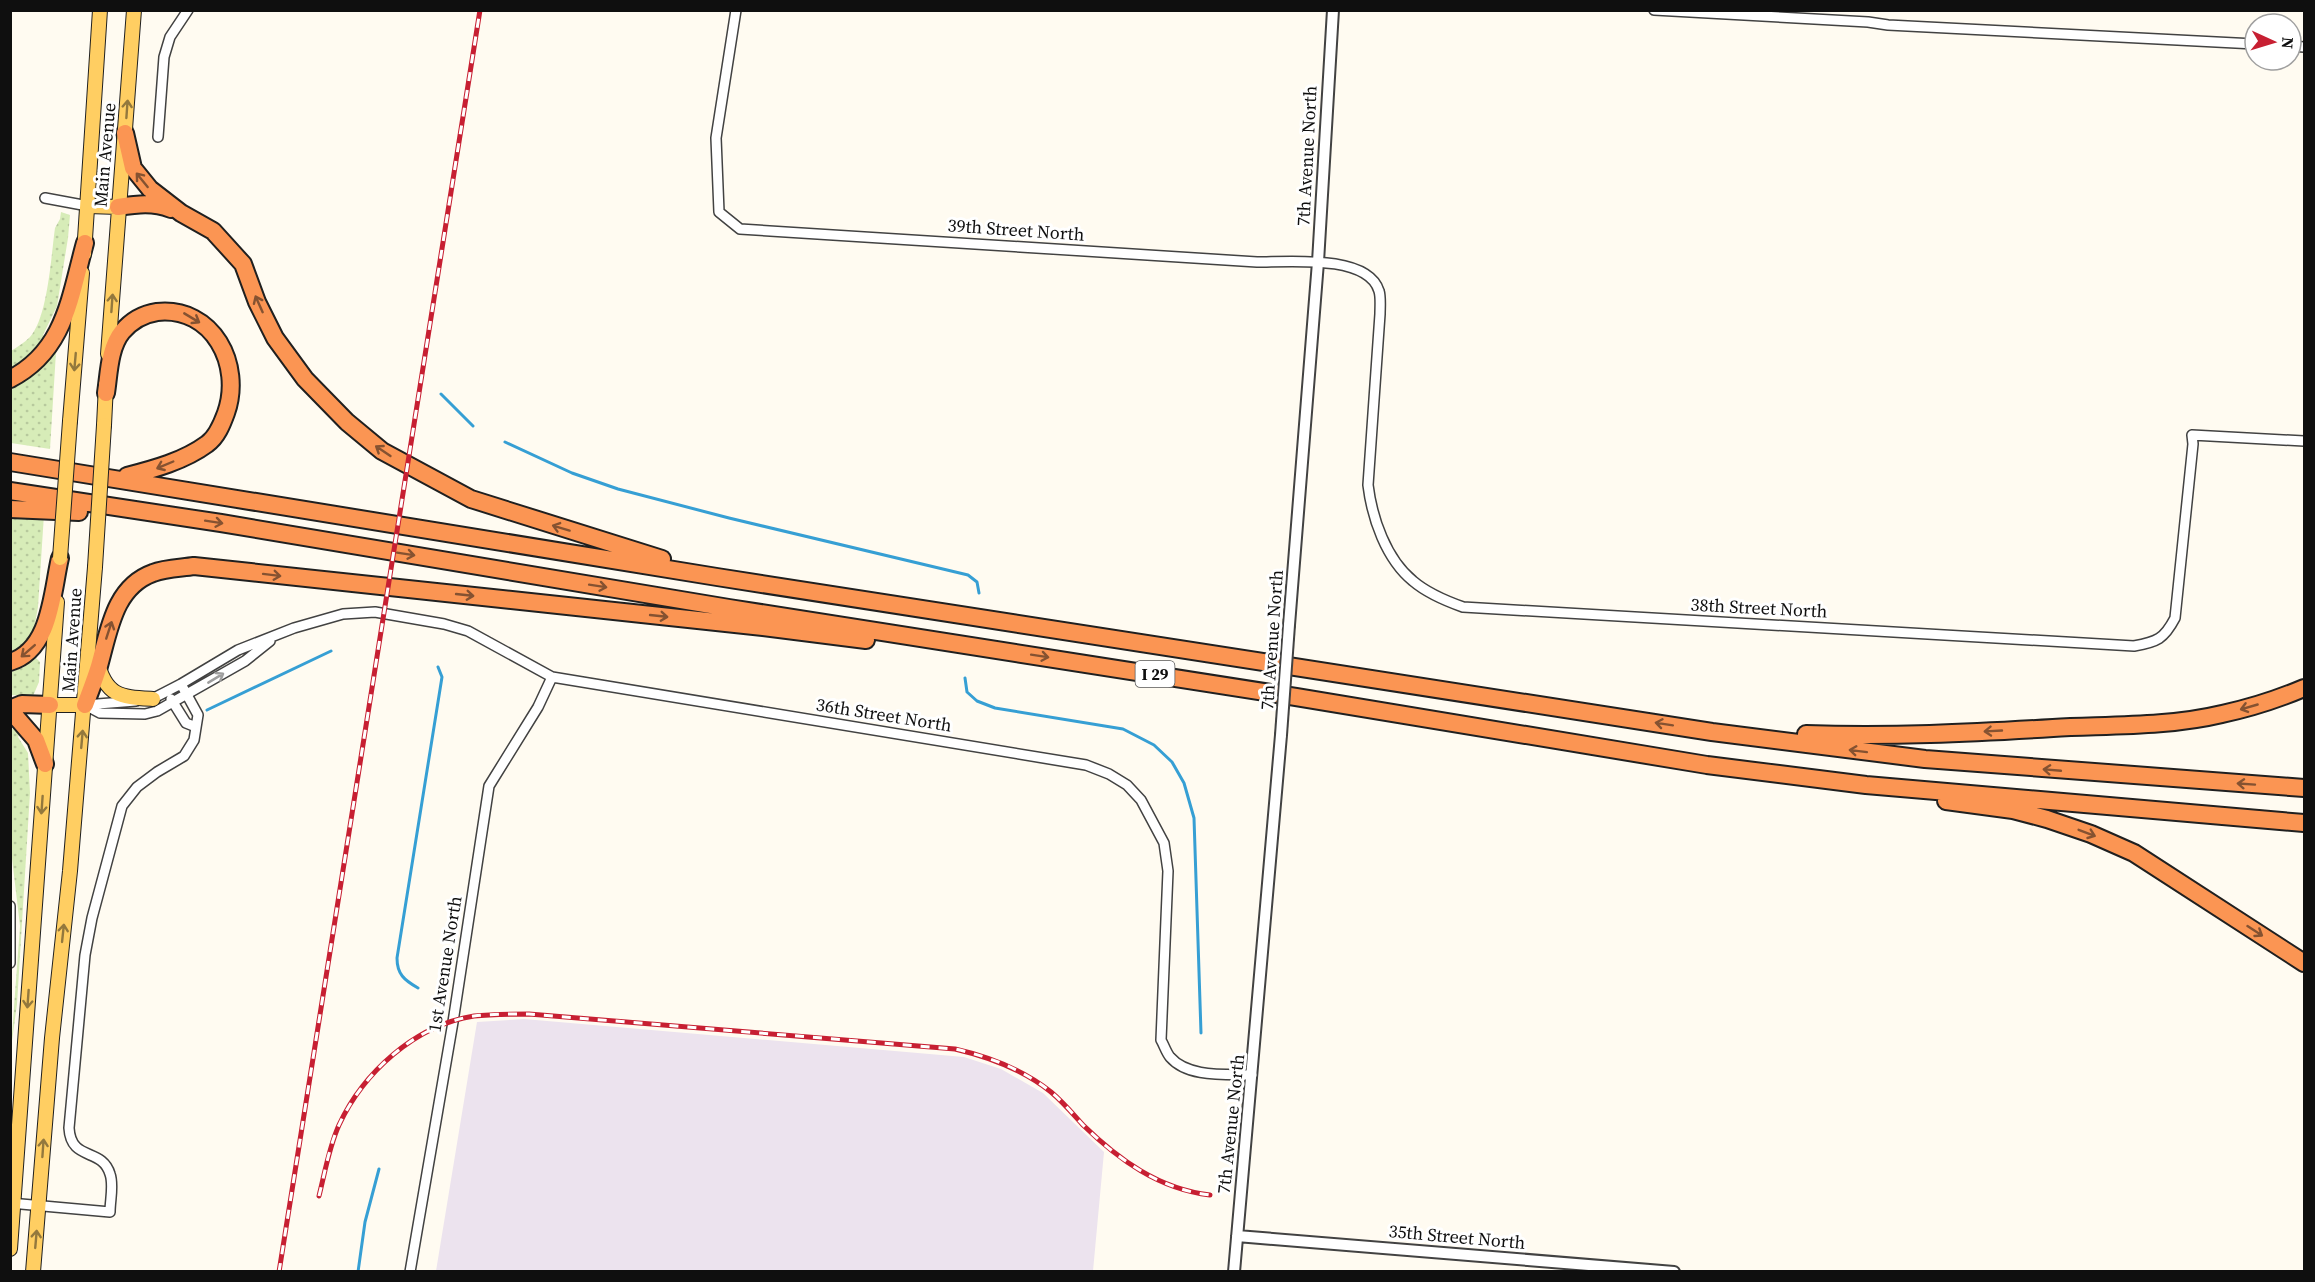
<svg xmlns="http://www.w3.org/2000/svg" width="2315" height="1282" viewBox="0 0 2315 1282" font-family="'Source Serif 4',serif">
<defs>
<pattern id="grass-dots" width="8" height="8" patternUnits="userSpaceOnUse" patternTransform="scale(1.5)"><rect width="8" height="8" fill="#d7ecb8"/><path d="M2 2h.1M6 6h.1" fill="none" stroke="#b7c99d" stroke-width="1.8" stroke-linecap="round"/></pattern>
</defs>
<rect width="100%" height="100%" fill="#fffbf1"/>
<path fill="#ece3ee" d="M524,1019L964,1057L1001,1069L1043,1093L1104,1152L1093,1271H436L477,1022Z"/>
<path fill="url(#grass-dots)" d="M61,212L70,215L68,238L57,306L43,335L47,338L38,351L11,370V351C17,347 24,343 30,337C48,317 51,256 55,228L60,219Z
M54,351L56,352L50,449L11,443L10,384Z
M11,513L44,514L38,607L34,629L23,644L26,648L11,657Z
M36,658L40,662L39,682L33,696L11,695V672L24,667Z
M11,728L20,733L18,737L28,753L30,793L17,1004L11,1048L20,926L11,850Z"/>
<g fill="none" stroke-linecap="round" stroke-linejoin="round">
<path stroke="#369fd4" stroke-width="3" d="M441,394L473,426
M505,442L572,473L618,489L729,518L968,575L977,582L979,593
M965,678L967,692L977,701L995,708L1123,729L1154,745L1172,762L1184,783L1194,818L1201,1033
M207,710L331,651
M418,988C404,980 397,974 397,958L442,677L438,667
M358,1272L365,1222L379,1169"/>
<g stroke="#424242" stroke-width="12">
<path id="minor" d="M736,10L716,138L719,212L740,229L1257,262C1287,262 1368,254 1379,291C1381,297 1380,307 1380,314L1368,485C1372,518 1386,559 1413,581C1427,593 1446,601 1463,607L2134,646C2157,642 2164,639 2175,618L2193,444L2192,435L2304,441
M1654,10L1868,22L1888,25L2255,44
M2291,46L2304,47
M158,137L164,57L170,37L188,10
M45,198L88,206
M171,699L186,723L196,727
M150,700L181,684L238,650L294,628L343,614L375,612L444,624L468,631L552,677L1086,765L1109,774L1127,785L1141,800L1164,843L1168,871L1161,1040C1164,1045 1166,1052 1170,1057C1188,1078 1226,1074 1252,1075
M85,705L136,701
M85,705L100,713L145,714L157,711L245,661L270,641
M10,906V963
M10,1203L110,1212C110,1200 114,1185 110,1174C102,1147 71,1162 69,1128L85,955L92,918L122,806L137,787L157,772L184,756L194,740L198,715L181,684
M410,1272L453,1022L489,786L538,707L552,677"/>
</g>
<g stroke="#424242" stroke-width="14">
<path id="tertiary" d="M1289,625L1318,262L1333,10
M1237,1236L1674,1272
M1234,1272L1281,735"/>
</g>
<g stroke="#202020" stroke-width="16">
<path id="primary" d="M88,206L118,207
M84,254L100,10
M108,354L134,10
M70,421L82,273
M104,425L106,385
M97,661C106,697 121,697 153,699
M50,705H85
M10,1249L57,602
M33,1272L52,1038L70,871L95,567"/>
</g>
<g stroke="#202020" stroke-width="20">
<path id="motorway" d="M125,133L133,168L150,189L181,213L213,231L243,264L257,302L275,338L305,379L347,422L382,451L471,499L662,559
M118,207C138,204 153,202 171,209
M10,379C65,351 70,297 85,243
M106,393C109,374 109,348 122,332C131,321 144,314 157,312C213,306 243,365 226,413C222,424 217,437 207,444C184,461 154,469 127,476
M10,462L717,577L1712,732L1925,759L2304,788
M10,491L221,523L729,608L1296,697L1707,765L1866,785L2304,823
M10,509L79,512
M10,662C51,650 52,592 60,558
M85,705C90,692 95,679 99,666C109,631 114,587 153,573C165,568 181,568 194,566L763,627L866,640
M10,709L22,704L50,705
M10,710L36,740L45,764
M1806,734C1889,737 1971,733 2053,728C2108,725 2168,727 2222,714C2250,708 2278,699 2304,688
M1946,801L2013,810L2047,819L2091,834L2134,853L2304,963"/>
</g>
<use href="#minor" stroke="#fff" stroke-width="9"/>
<use href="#tertiary" stroke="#fff" stroke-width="10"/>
<use href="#primary" stroke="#ffce62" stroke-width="14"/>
<use href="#motorway" stroke="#fb9553" stroke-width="16"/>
<g stroke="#c71f32" stroke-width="5">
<path id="rail" d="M319,1196C325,1172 329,1147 339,1125C363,1073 415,1025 474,1016C492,1014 511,1014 529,1014L955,1049C990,1057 1022,1069 1051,1092C1063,1102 1073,1114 1083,1125C1119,1160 1159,1189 1210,1195
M279,1272L480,10"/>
</g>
<use href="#rail" stroke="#fff" stroke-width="3" stroke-dasharray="9" stroke-linecap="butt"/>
<g stroke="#424242" stroke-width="14" stroke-linecap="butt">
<path id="tertiary-bridge" d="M1281,735L1289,625"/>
</g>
<g stroke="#202020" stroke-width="16" stroke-linecap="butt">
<path id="primary-bridge" d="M60,558L70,421
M95,567L104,425"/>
</g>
<use href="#tertiary-bridge" stroke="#fff" stroke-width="10"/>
<use href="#primary-bridge" stroke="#ffce62" stroke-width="14"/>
</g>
<defs><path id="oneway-shaft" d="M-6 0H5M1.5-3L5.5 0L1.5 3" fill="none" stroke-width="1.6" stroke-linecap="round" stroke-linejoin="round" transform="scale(1.5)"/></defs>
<g stroke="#93783d">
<use href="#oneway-shaft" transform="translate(127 109) rotate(-86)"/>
<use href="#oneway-shaft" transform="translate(112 303) rotate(-86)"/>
<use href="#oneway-shaft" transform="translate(75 362) rotate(95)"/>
<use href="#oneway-shaft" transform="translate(82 739) rotate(-85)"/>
<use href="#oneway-shaft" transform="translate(42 805) rotate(94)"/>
<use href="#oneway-shaft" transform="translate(63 933) rotate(-84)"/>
<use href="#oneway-shaft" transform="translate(28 999) rotate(94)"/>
<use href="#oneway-shaft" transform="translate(43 1148) rotate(-86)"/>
<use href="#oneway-shaft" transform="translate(36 1239) rotate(-85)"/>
</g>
<g stroke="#855231">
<use href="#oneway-shaft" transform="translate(142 180) rotate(-129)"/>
<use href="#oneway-shaft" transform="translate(259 304) rotate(-114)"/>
<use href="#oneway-shaft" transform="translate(192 318) rotate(31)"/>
<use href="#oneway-shaft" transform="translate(383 451) rotate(-146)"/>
<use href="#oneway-shaft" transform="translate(165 465) rotate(157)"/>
<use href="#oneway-shaft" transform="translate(214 522) rotate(9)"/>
<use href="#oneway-shaft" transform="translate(561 528) rotate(-163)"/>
<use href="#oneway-shaft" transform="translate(406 554) rotate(9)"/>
<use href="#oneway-shaft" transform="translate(272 575) rotate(7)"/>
<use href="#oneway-shaft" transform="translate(598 586) rotate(9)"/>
<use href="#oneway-shaft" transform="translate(465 595) rotate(6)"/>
<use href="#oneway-shaft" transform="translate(659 616) rotate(6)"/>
<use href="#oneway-shaft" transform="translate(109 630) rotate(-72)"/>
<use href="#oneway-shaft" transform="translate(28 651) rotate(139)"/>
<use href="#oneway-shaft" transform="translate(1040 656) rotate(9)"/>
<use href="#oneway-shaft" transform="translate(2249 707) rotate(164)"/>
<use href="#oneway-shaft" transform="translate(1664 724) rotate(-171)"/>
<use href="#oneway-shaft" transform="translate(1993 731) rotate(177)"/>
<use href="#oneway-shaft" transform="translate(1858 751) rotate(-173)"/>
<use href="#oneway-shaft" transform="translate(2052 770) rotate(-175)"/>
<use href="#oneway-shaft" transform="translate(2246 784) rotate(-176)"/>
<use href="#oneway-shaft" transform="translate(2087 833) rotate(21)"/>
<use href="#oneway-shaft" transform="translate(2255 931) rotate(33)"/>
</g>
<use stroke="#9f9f9f" href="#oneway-shaft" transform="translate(216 678) rotate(-31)"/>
<g text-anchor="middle" stroke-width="6" stroke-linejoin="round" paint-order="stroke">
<rect fill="#fff" stroke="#575757" stroke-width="1.5" x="1135.5" y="661" width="39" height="26" rx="4.5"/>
<g font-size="16" font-weight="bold" fill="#0f0f0f">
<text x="1155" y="680">I 29</text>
</g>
<g font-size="18" fill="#0f0f0f" stroke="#fff">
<text transform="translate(105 155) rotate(-85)" y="6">Main Avenue</text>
<text transform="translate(1307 156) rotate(-87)" y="6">7th Avenue North</text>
<text transform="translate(1016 230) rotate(4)" y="6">39th Street North</text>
<text transform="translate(1759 608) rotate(3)" y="6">38th Street North</text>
<text transform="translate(72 640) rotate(-86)" y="6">Main Avenue</text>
<text transform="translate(1272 640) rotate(-86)" y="6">7th Avenue North</text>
<text transform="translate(884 715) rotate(9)" y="6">36th Street North</text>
<text transform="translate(445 964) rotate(-81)" y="6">1st Avenue North</text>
<text transform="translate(1231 1124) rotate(-84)" y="6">7th Avenue North</text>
<text transform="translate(1457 1237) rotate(5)" y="6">35th Street North</text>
</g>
</g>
<rect width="2315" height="1282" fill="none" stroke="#0f0f0f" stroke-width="24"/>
<g transform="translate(2273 42) rotate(94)"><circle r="28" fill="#ffffff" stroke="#9f9f9f" stroke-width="1.5"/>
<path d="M0-4.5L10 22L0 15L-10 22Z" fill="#c71f32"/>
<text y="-9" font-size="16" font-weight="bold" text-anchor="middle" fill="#0f0f0f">N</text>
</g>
</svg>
